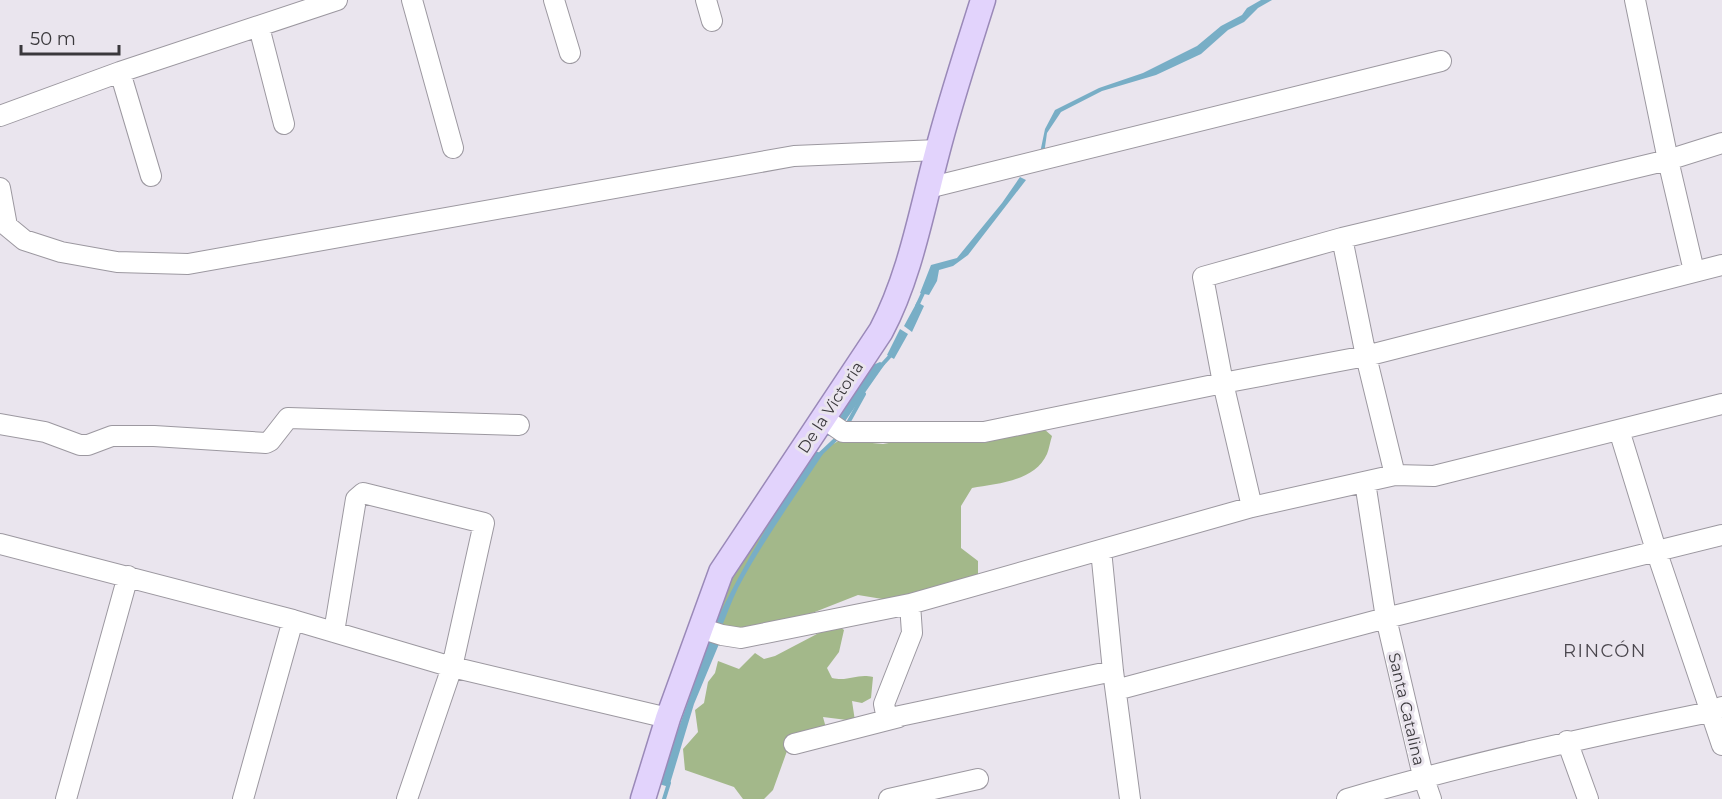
<svg xmlns="http://www.w3.org/2000/svg" width="1722" height="799" viewBox="0 0 1722 799" font-family="Montserrat,sans-serif">
<rect width="100%" height="100%" fill="#eae5ee"/>
<path fill="#a3b88a" d="M1014,421L1036,422L1052,436C1050,442 1049,449 1047,454C1035,481 997,484 972,488L961,506V548L978,561V581L919,605L858,595L759,634L722,635L721,619L715,612L730,570L801,463L840,440L883,444Z
M836,624L844,630L839,652L827,668L832,678C849,682 857,673 873,677L871,698L862,703L852,701L855,721L823,717L826,728L820,726L787,751L773,790L764,799H743L734,787L685,770L683,749L698,732L695,710L704,703L708,682L715,673L718,661L739,669L755,653L764,659L775,656Z"/>
<path fill="#78aec6" d="M1261,0H1272L1258,8L1244,22L1228,30L1201,54L1156,75L1102,91L1061,112L1047,133L1044,154L1040,153L1045,129L1055,110L1099,88L1143,73L1197,46L1221,26L1242,15L1247,8Z
M1020,177L1026,180L968,255L953,266L939,270L937,281L929,295L920,293L931,265L957,258L1002,203Z
M917,302L924,306L912,332L904,326Z
M900,329L908,334L894,359L887,355Z
M880,362L885,364L834,437L825,435L868,371L873,365Z
M815,451L823,454C794,498 763,541 738,588C731,602 726,617 720,631L713,628C742,566 777,509 815,451Z
M709,641L719,644L694,704L669,787L659,784Z"/>
<g fill="none" stroke-linecap="round" stroke-linejoin="round">
<path stroke="#78aec6" stroke-width="4" d="M917,306L924,291
M880,367L891,355
M848,423L864,394
M818,456L835,440
M664,799L669,783"/>
<g stroke="#9c98a0" stroke-width="22">
<path id="minor" d="M412,0L453,148
M554,0L570,53
M706,0L712,21
M1635,0L1668,160L1694,271
M259,27L284,124
M120,72L151,176
M0,116L120,72L337,0
M0,188L7,226L24,240L61,252L117,262L188,264L794,156L938,150
M928,188L1441,61
M1342,238L1366,356L1395,475
M823,418L843,432H984L1223,383L1366,356L1722,265
M0,424L45,432L80,445H88L112,436H154L266,443L270,441L288,418L519,425
M1619,430L1656,550L1722,745
M1365,482L1386,618L1423,776L1431,799
M1252,507L1223,383L1203,277L1342,238L1668,160L1722,143
M0,544L293,620L452,667L668,718
M1101,550L1113,671L1130,799
M910,604L1252,507L1395,475L1434,476L1722,404
M700,628L722,635L741,638L910,604L912,633L884,704L886,714L895,717L1113,671
M334,632L356,499L363,493L484,523L452,667L407,799
M1116,690L1386,618L1722,535
M1567,741L1588,799
M794,744L899,717
M66,799L128,576
M243,799L293,620
M889,799L978,779
M1347,799C1466,764 1587,737 1710,712L1722,707"/>
</g>
<g stroke="#9a89b8" stroke-width="27">
<path id="major" d="M643,799L668,718L721,572L881,331C910,276 921,213 937,153C950,102 967,51 983,0"/>
</g>
<use href="#minor" stroke="#fff" stroke-width="20"/>
<use href="#major" stroke="#e2d3fc" stroke-width="24"/>
</g>
<g text-anchor="middle" stroke-width="6" stroke-linejoin="round" paint-order="stroke">
<g font-size="16" fill="#3a383c" stroke="#eae5ee">
<text transform="translate(830 407) rotate(-57)" y="6">De la Victoria</text>
<text transform="translate(1407 709) rotate(77)" y="6">Santa Catalina</text>
</g>
<g font-size="18" letter-spacing="1.5" fill="#4a464d" stroke="#eae5ee">
<text x="1605" y="657">RINCÓN</text>
</g>
</g>
<path d="M21 45v9h98v-9" fill="none" stroke="#3a383c" stroke-width="3"/>
<text x="30" y="45" font-size="18" fill="#3a383c" stroke="#eae5ee" stroke-width="4.5" paint-order="stroke">50 m</text>
</svg>
